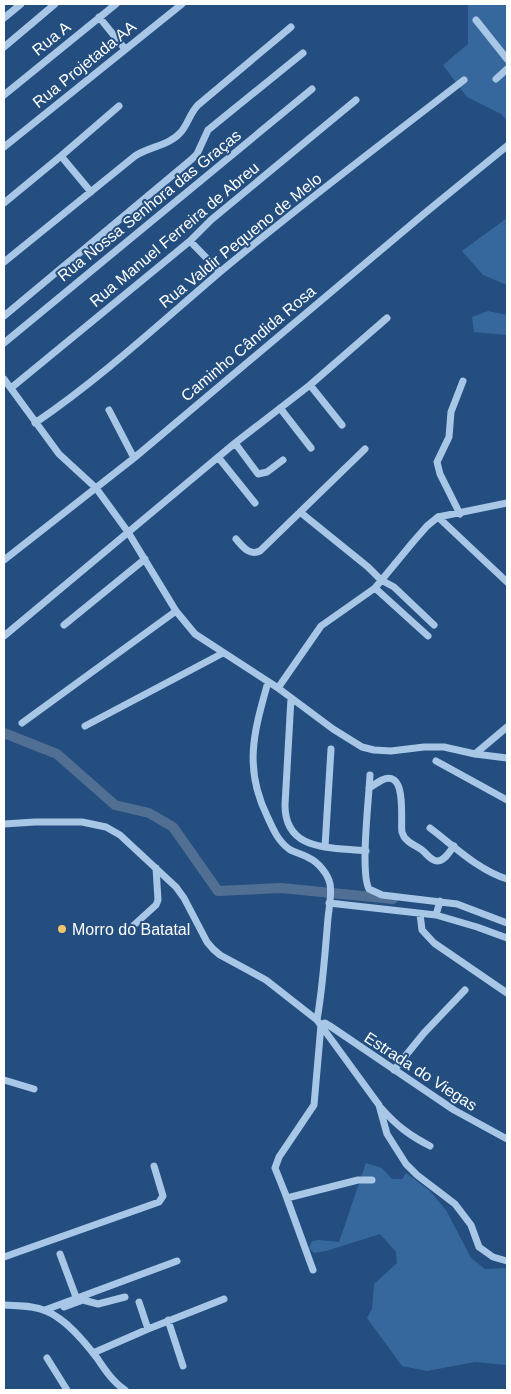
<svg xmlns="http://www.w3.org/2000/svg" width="511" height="1394" viewBox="0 0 511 1394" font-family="Helvetica,sans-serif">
<rect width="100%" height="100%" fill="#234e7f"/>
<path fill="#37689d" d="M468,4H507V121L501,114L467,97L443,65L468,44Z
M507,218V285L483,275L462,251Z
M488,311L507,315V335L474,332L472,317Z
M366,1163L382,1168L392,1179H402L406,1173L430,1191L446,1210L471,1258L485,1269L507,1268V1365L475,1362L427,1371L402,1366L367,1318L372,1309L374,1284L397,1263L396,1252L380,1234L326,1251L314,1253L309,1248L312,1241L319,1240L339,1242Z"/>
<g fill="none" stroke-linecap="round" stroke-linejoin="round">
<path stroke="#506f93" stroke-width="10" d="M4,733L57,754L115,805L149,813L173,827L218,891L281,888L393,899"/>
<path stroke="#a8c6e6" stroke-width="7" d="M99,17L125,49
M4,18L21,4
M476,20L507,59
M4,47L55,4
M496,79L507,69
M4,95L116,4
M4,147L182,4
M61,156L119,106
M4,203L61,156L91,192
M190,241L220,272
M4,262L135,156C150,146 169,146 181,132C188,124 190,113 198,105L291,27
M4,316L192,159L197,154L208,130L303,53
M4,343L312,89
M4,379L59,454L96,488L128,532L176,611L195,634L278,688L333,729L362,747L374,750L391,751L424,747H444L475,754L507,758
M310,385L342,425
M11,388L190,241L211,220L356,100
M280,408L311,448
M109,410L134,458
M35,423C101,378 159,324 220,272C299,206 382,143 464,80
M235,443L258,474L267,472L283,460
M218,457L255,503
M300,512L368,567L381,580L394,587L434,625
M460,514L440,474L437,462L449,437L451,412L463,381
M438,517L507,582
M236,539C243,547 249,556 260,551L365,449
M4,560L134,458L425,213L507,146
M375,588L428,636
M64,625L145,559
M4,636L235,443L310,385L387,318
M268,682C254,732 243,768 268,818C273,829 278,841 289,849C295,853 303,854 309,858C318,862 328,874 330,884C332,894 329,908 328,918C325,952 323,986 317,1020
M278,688L321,626L375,588L413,542L427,526L438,517L507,503
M291,698L285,805C285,852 331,847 366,851
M22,723L176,611
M85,726L223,653
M475,754L507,727
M436,761L507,800
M370,775C369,797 360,873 369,889L382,895L457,904L507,923
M369,788C374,785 378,782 382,780C408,768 400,822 402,832C403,834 404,838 406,839C410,844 417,846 422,850C426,853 431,861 437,861C445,861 449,852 454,846
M4,824L35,822H82L106,827L120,835L176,887L184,898L207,942L213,949L220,955L266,980L317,1020L379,1105L387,1134L406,1164L417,1175L455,1204L471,1225L479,1247L493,1257L507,1261
M430,828C454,846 478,870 507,879
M325,847L331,749
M329,903L436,915L477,927L507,938
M420,914L422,930L434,943L507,993
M436,915L440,901
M134,925L156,905L158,900L156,868
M394,1070L424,1033L465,990
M4,1080L34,1089
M381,1108C397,1126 409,1135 430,1146
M287,1198L358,1180H372
M60,1254L76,1297
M4,1257L159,1202L163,1196L154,1166
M313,1270L285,1193L275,1168L279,1157L314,1105L321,1025L325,1023L330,1026L454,1110L507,1139
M139,1302L148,1329
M4,1305C18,1306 33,1305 46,1311C66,1319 84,1341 97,1358C105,1370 113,1382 125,1390
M64,1307L83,1300L98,1304L125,1297
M45,1310L177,1261
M168,1320L183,1366
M93,1353L148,1329L224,1299
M47,1358L67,1390"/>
</g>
<circle fill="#f2c76b" stroke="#234e7f" stroke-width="2" cx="62" cy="929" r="5"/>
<g text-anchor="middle" stroke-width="4" stroke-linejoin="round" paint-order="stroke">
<g font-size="16" fill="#fff" stroke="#234e7f">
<text transform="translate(51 38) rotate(-39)" y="6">Rua A</text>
<text transform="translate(84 64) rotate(-39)" y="6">Rua Projetada AA</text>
<text transform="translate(149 205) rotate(-39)" y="6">Rua Nossa Senhora das Graças</text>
<text transform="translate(174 234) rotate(-40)" y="6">Rua Manuel Ferreira de Abreu</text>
<text transform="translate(240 240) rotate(-39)" y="6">Rua Valdir Pequeno de Melo</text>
<text transform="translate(248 343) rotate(-40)" y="6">Caminho Cândida Rosa</text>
<text transform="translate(421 1071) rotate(33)" y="6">Estrada do Viegas</text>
</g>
<g font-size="16" fill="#fff" stroke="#234e7f" text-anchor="start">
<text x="72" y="935">Morro do Batatal</text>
</g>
</g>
<rect width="511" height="1394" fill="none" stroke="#ffffff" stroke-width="10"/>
</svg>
